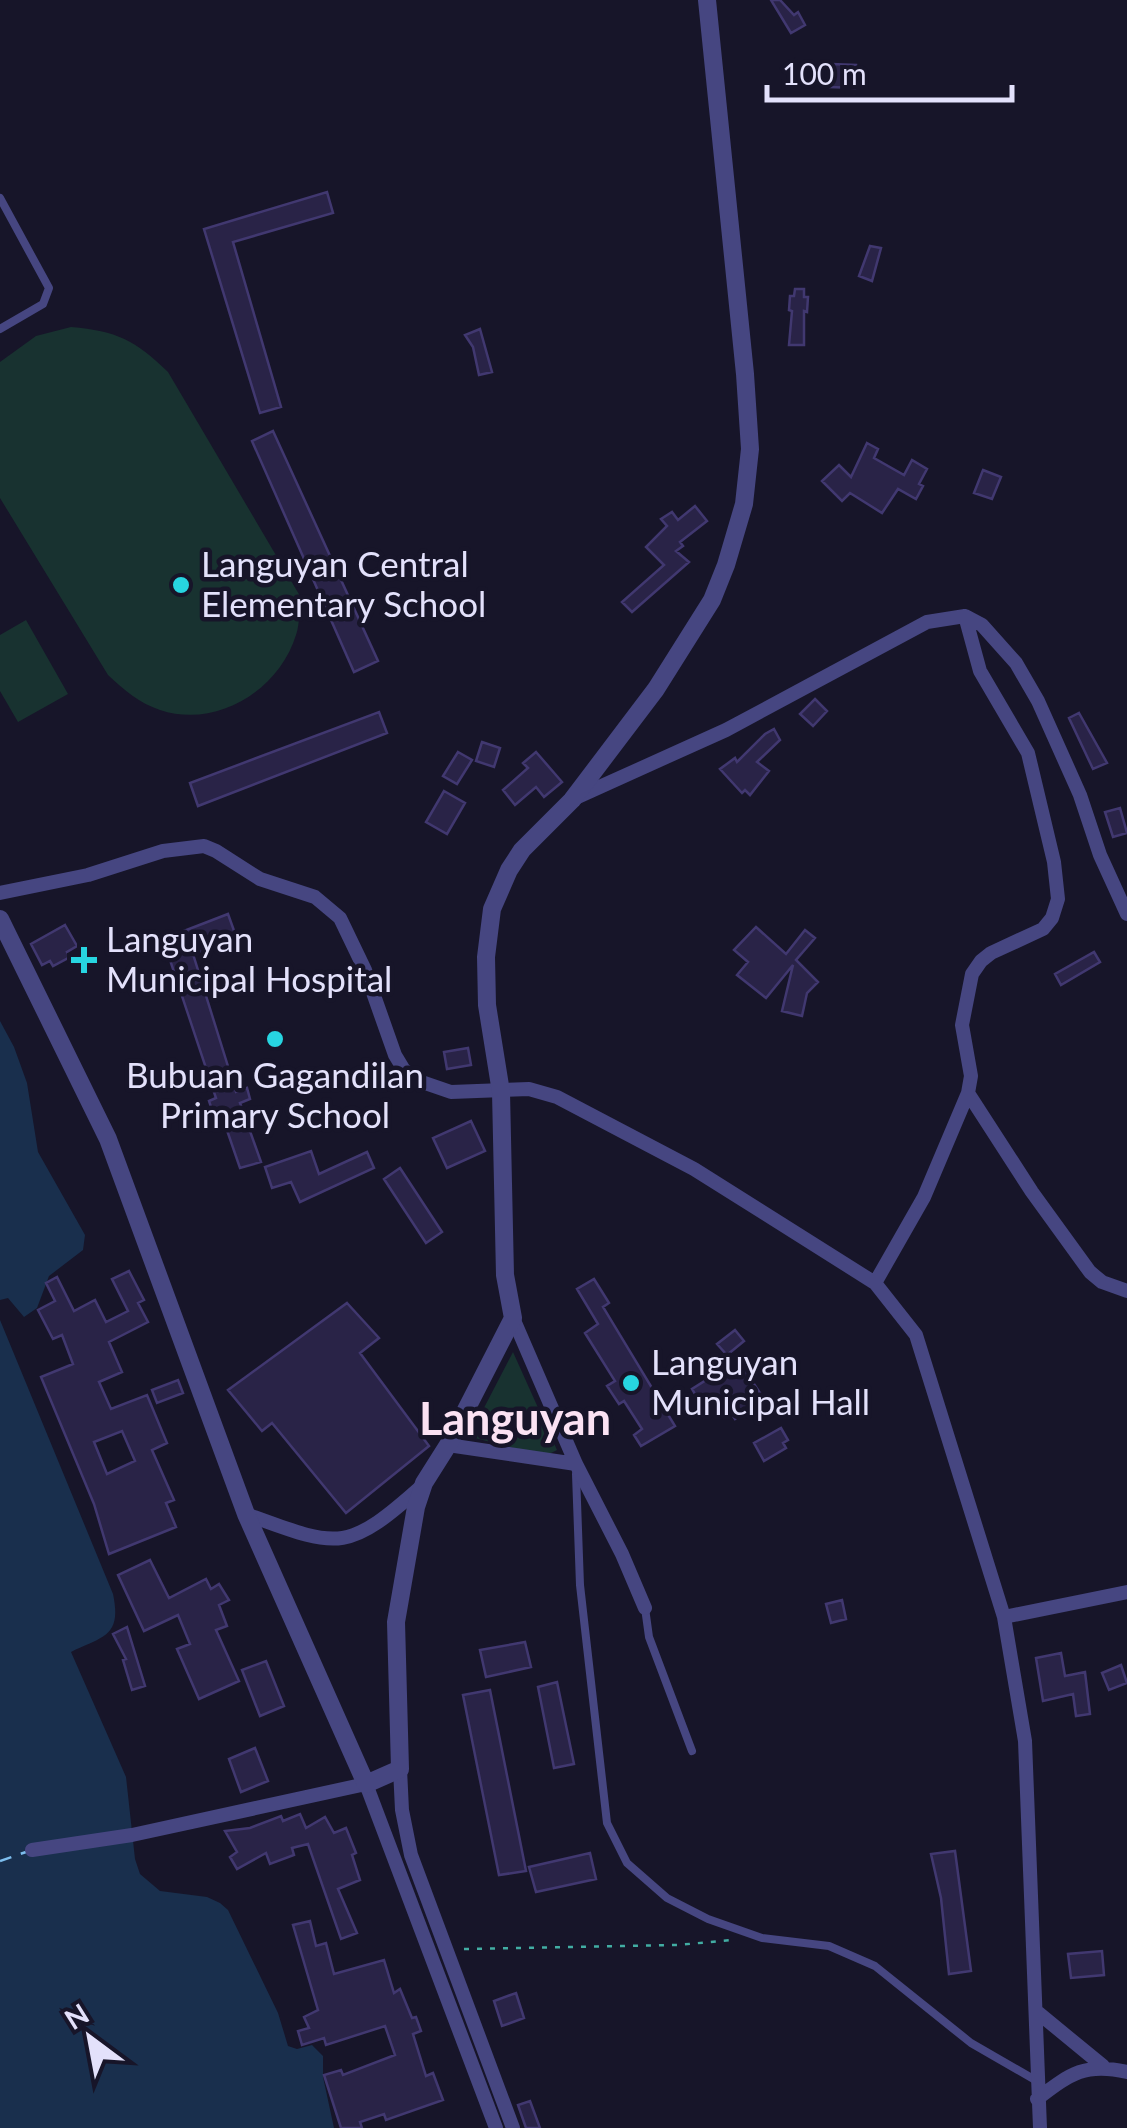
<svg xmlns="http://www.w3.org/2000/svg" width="1127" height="2128" viewBox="0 0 1127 2128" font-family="Lato,sans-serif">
<rect width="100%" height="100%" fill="#171529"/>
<path fill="#183230" d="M71,327C117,331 135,340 168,372L300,596C299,609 300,624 296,635C279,690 217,729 160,710C139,703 124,690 108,675L0,498V362L36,336Z
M26,620L68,694L18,722L0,691V635Z
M513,1352L557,1450L545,1456L475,1438L473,1429Z"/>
<path fill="#192f4d" d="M0,1021L14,1047L27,1083L38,1152L85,1235L83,1250L49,1276L37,1308L24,1317L8,1298L0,1300Z
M0,1320L113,1594C122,1637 103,1636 71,1652L126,1777L135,1859L140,1874L160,1891L207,1897L220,1903L228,1910L278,2013L288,2046L297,2049L312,2045L323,2056V2077L334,2128H0Z"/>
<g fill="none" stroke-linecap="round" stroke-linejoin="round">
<path stroke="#7dbded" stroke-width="2.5" stroke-dasharray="12 10" stroke-linecap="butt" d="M0,1861L26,1852"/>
</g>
<path fill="#292347" stroke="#413870" stroke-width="2.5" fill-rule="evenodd" d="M771,0H780L794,15L798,12L805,25L791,33Z
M831,64L856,65L855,88L830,87Z
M327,192L333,213L233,242L281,407L260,413L204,229Z
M870,246L881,248L872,281L859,276Z
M795,289H804V297H808L807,312L804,311V345H789L792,311L789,310L790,296H794Z
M480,329L492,372L479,375L473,347L465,335Z
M273,431L378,661L354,672L252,441Z
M867,443L878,449L874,458L904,475L912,460L927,469L919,484L923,486L916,499L898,489L882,513L850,493L842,501L822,481L839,465L851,477Z
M983,470L1001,477L992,499L974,493Z
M695,506L707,521L680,542L683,546L676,551L689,562L632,612L622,602L664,565L646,547L667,526L661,519L672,512L678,520Z
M815,699L827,711L813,726L800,714Z
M379,712L387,733L198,806L190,783Z
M1079,713L1107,763L1093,769L1069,718Z
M774,729L780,740L757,762L769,771L750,795L745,790L742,793L720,769L735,758L737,762L765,734Z
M482,742L500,748L494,767L476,761Z
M458,752L472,760L457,784L443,776Z
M536,752L562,782L544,797L536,787L515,805L503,790L528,768L523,763Z
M444,791L465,803L447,834L426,822Z
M1120,808L1127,833L1113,837L1105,812Z
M228,914L237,939L193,954L236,1092L247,1088L250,1099L240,1103L261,1162L240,1168L220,1110L213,1113L209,1101L216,1098L163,939Z
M65,925L77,946L67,952L70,957L53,966L50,961L42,965L31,944Z
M756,927L786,954L805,930L815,938L796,960L818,982L807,993L802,1016L782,1011L793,965L766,998L737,975L748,962L734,950Z
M1094,952L1100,962L1061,985L1055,974Z
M468,1048L471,1065L447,1069L444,1052Z
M471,1121L485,1151L447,1168L433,1138Z
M311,1151L319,1174L367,1152L374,1168L300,1202L291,1182L272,1188L265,1167Z
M400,1168L442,1232L426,1243L384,1179Z
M129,1271L144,1300L138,1303L148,1322L109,1342L122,1372L99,1382L111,1409L147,1395L167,1443L152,1450L174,1500L166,1503L176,1527L109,1554L94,1504L41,1377L73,1364L62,1335L53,1339L38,1310L55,1301L46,1283L57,1277L74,1311L95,1300L106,1322L128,1311L112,1279ZM122,1431L135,1461L107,1474L94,1442Z
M594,1279L609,1303L603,1307L675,1426L641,1446L634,1435L642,1429L624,1401L619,1404L607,1386L615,1381L585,1333L598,1324L577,1289Z
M347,1303L379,1338L360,1353L429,1446L346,1513L272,1423L262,1431L228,1390Z
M735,1330L744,1341L727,1355L717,1344Z
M738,1360L764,1399L735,1419L723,1401L705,1411L692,1389Z
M178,1380L183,1393L157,1403L152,1390Z
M781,1428L788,1440L783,1443L786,1448L764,1461L754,1443Z
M150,1560L169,1598L206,1579L211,1589L219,1584L229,1600L219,1605L227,1626L216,1630L239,1681L199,1699L177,1649L190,1644L178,1615L144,1631L118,1575Z
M842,1600L846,1619L831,1623L826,1604Z
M127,1627L145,1686L132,1690L123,1660L126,1659L113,1634Z
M525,1642L531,1667L486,1677L480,1650Z
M1061,1653L1065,1676L1085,1672L1090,1714L1076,1716L1073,1694L1043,1701L1036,1658Z
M266,1661L284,1706L260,1716L242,1670Z
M1121,1665L1127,1683L1109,1690L1102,1673Z
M557,1682L574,1764L554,1768L538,1687Z
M490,1690L526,1871L499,1875L463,1695Z
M255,1748L268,1781L241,1792L229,1759Z
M300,1814L306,1828L325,1817L334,1833L346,1828L356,1853L352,1855L360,1880L338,1889L357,1933L341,1939L308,1844L292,1848L294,1855L270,1864L266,1853L237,1869L230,1857L237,1852L225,1831L250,1828L281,1816L283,1821Z
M955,1851L971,1971L949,1974L941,1898L931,1854Z
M590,1853L596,1879L536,1892L529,1867Z
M310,1921L316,1946L326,1943L334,1974L384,1960L394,1993L400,1989L412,2018L416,2017L421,2031L413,2034L426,2076L433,2073L443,2100L386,2120L384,2114L360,2122L362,2128H341L324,2075L341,2070L343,2075L395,2055L385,2026L326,2045L324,2038L302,2045L298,2031L309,2028L304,2017L318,2010L293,1925Z
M1102,1951L1104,1975L1071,1978L1068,1954Z
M516,1993L524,2018L502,2026L494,2001Z
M530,2101L540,2128H526L518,2105Z"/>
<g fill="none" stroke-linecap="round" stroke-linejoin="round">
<path stroke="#42ada3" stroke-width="2.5" stroke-dasharray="5 8" stroke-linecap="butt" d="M464,1949L678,1945L731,1940"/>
<path stroke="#464681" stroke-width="8" d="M0,198L49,288L43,304L0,329
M576,1474L580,1585L607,1823L627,1863L667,1898L708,1919L762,1938L829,1946L875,1966L971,2043L1037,2081
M645,1608L649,1637L692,1751"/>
<path stroke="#464681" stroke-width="14" d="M573,799L726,730L927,622L965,616L982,625L1016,663L1038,701L1080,795L1100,855L1127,914
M0,893L88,875L163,851L204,846L216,851L260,879L315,897L340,918L365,970L395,1055L404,1070L419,1081L451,1092L529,1089L557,1097L694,1169L875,1283L916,1335L1004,1617L1025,1741L1040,2128
M968,1093L1032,1192L1090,1272L1102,1282L1127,1291
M875,1283L924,1197L968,1093L971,1076L962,1025L972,974L981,961L991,953L1043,929L1052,918L1058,899L1054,862L1028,753L980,671L965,616
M513,1318L576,1464L622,1554L645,1608
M448,1445L576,1464
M246,1514C339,1548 346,1554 423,1485
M1004,1617L1127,1592
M400,1769L402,1810L411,1855L513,2128
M32,1850L132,1835L366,1784L496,2128
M1036,2011L1103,2066
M1037,2099C1070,2074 1085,2062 1127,2072"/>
<path stroke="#464681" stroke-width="18" d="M0,919L108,1139L246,1514L366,1784L400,1769L396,1622L416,1507L424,1483L448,1445L513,1318L505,1275L501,1092L487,1005L486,957L492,909L509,870L522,850L572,800L656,689L712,600L726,565L744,504L750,449L745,374L707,0"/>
</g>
<g fill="#27d5e1" stroke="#171529" stroke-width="4">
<circle cx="181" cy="585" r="10"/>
<path d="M79 945h10v10h10v10h-10v10h-10v-10h-10v-10h10z"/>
<circle cx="275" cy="1039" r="10"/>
<circle cx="631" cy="1383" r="10"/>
</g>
<g text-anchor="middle" stroke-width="9" stroke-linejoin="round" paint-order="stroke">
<g font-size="35" fill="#e3e1fb" stroke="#171529" text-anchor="start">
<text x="201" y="577">Languyan Central<tspan x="201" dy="40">Elementary School</tspan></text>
<text x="106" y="952">Languyan<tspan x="106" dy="40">Municipal Hospital</tspan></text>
<text x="275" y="1088" text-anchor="middle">Bubuan Gagandilan<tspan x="275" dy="40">Primary School</tspan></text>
<text x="651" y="1375">Languyan<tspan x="651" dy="40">Municipal Hall</tspan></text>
</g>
<g font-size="45" font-weight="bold" fill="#fbe2f3" stroke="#171529">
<text x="515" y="1435">Languyan</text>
</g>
</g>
<g transform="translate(90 2038) rotate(328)" stroke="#171529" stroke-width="8" paint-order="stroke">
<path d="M0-8L18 38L0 25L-18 38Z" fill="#e3e1fb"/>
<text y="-15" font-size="28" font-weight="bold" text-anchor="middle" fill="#e3e1fb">N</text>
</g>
<path d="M767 85v15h245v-15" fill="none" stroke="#e3e1fb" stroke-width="5"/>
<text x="782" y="85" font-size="30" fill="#e3e1fb" stroke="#171529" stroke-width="8" paint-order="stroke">100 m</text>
</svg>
